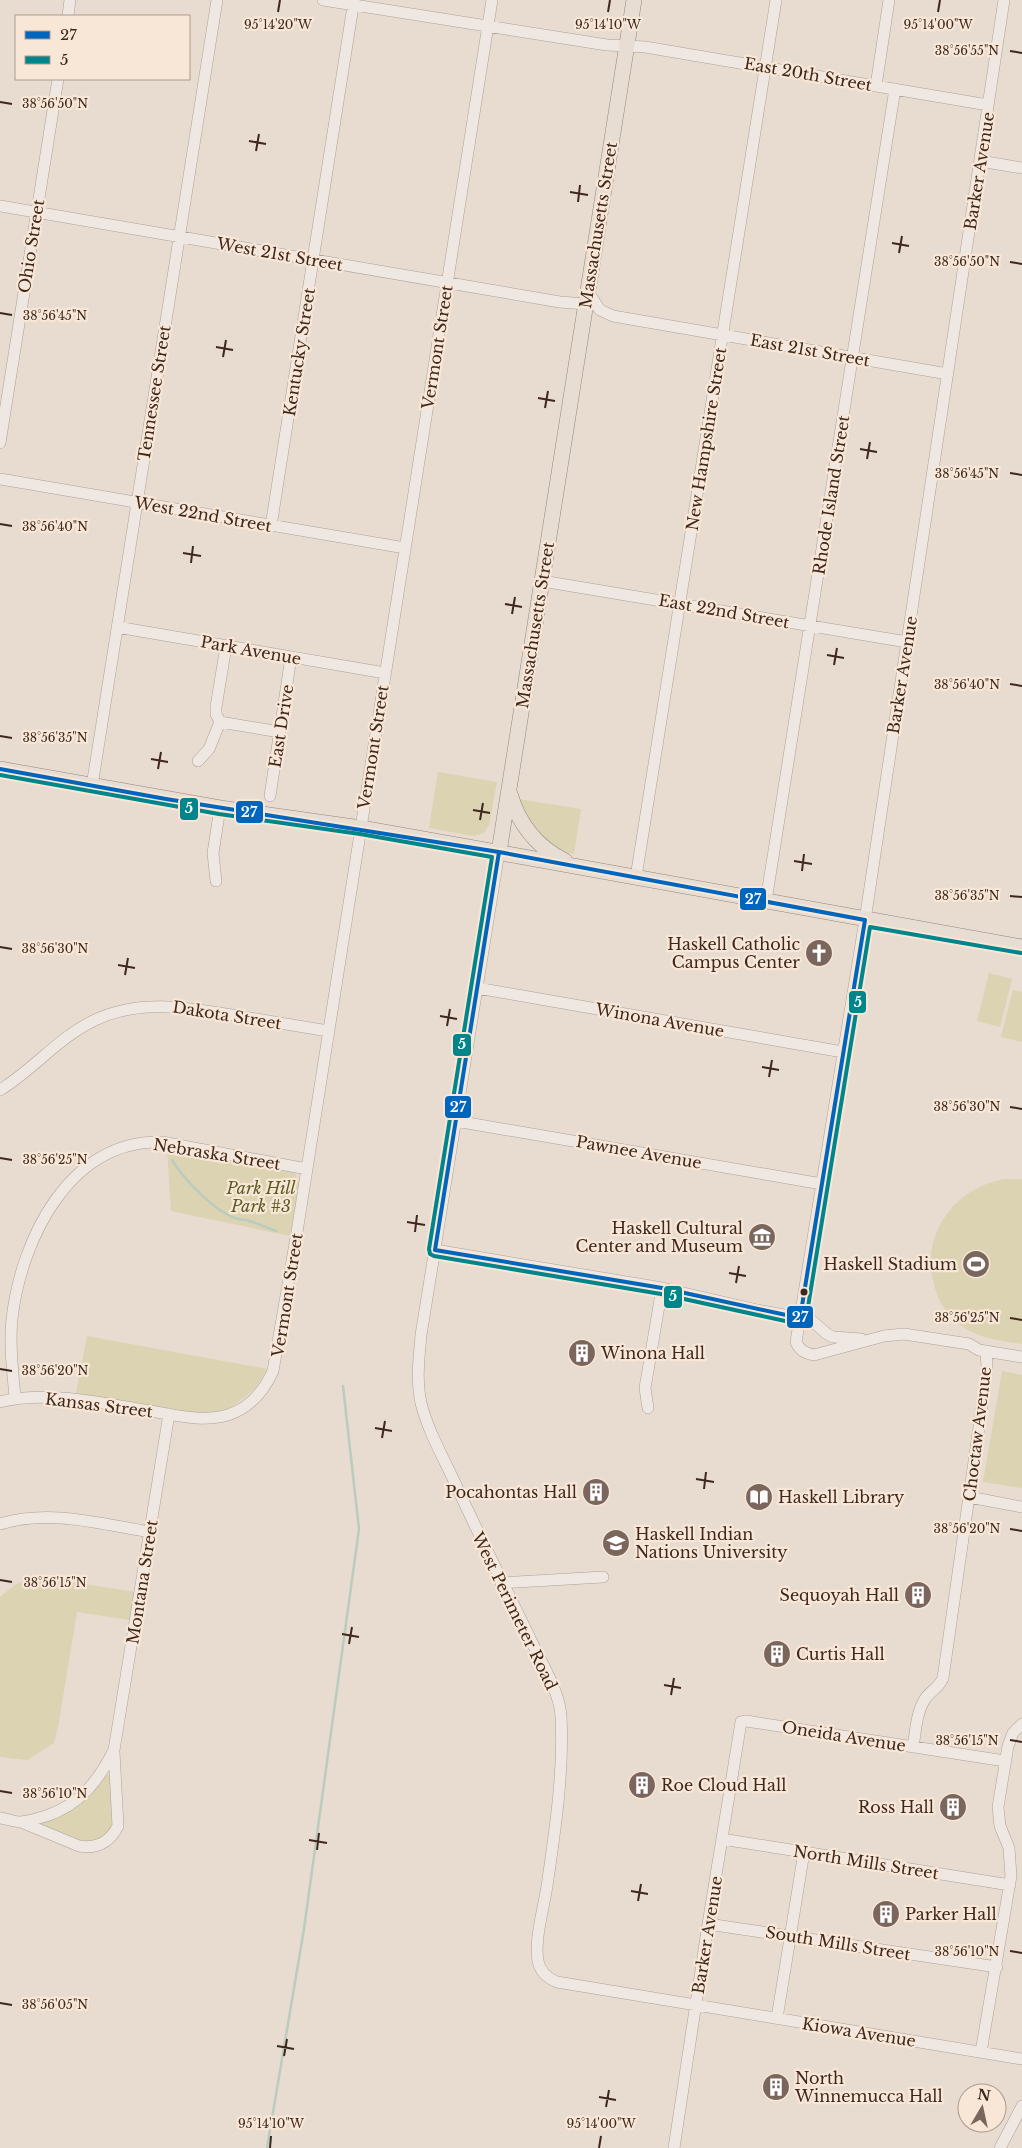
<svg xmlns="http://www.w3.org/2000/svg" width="1022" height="2148" viewBox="0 0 1022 2148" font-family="'Libre Baskerville',serif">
<rect width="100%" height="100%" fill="#e8dbd0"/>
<path fill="#dbd3b1" d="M438,772L497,782L489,825L484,833L474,836L429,828Z
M518,799L581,809L574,854L563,852L538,837Z
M989,973L1012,979L1000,1027L977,1021Z
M1013,990L1022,992V1042L1001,1037Z
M167,1148L295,1173L299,1183L290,1236L171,1211Z
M1004,1179H1022V1344C999,1340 979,1339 959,1324C941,1310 933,1289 931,1268C928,1226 958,1188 1004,1179Z
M87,1336L267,1369L255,1389L233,1406L220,1412L195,1413L76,1393Z
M1002,1371L1022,1375V1488L983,1482Z
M40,1577L135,1592L130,1620L77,1612L58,1727L54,1743L27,1760L0,1757V1597L16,1584Z
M107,1775L111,1776L114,1818L112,1827L101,1840L82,1842L40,1826V1823C75,1808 82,1804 107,1775Z"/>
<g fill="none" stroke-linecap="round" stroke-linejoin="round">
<path stroke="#baccbe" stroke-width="2.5" d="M172,1160C183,1178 214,1211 235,1218C238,1220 243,1219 246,1220C257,1223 266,1227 276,1231
M267,2148L304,1929L359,1529L343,1386"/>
<g stroke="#ada198" stroke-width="12">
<path id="minor" d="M323,0L607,45L645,47L988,105
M1004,0L865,920L796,1342C800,1351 805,1353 814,1355L884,1336L904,1334L969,1344L979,1350L1022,1357
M68,16L70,0
M876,86L889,0
M980,161L1022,168
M0,206L560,302L586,304
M588,292L600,310L613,316L948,374
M0,443L58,79
M0,479L405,548
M271,526L354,0
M542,581L907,642
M117,627L385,673
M220,722L216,714V707L226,646
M220,722L280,732
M198,761L209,749L220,722
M92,786L217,0
M270,796L291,657
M499,852L421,1335C419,1358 416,1380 421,1403C428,1431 443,1457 455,1483C479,1535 504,1585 529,1636C540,1661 559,1689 561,1716C564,1772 555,1831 547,1886C544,1907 534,1940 538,1961C540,1971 547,1978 557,1982L1022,2059
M636,877L776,0
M216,881L213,853L220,808
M766,901L895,89
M477,988L843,1052
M0,1090C34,1069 59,1037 95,1020C141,998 190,1008 238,1016C268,1021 298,1026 328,1031
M456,1121L822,1184
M435,1250L662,1288L757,1310L811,1320L827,1334L833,1337L861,1339
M15,1398C13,1372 9,1345 12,1319C21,1239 70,1139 162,1142L307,1169
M0,1402C50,1390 106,1404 156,1412C180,1416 204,1422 228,1415C249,1408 264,1391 273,1371L297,1232L492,0
M648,1408L645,1388L662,1288
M969,1497L1022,1507
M0,1524C50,1509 100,1524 150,1532
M501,1583L603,1577
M913,1746C916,1731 916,1713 925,1699C930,1691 939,1688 943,1678L984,1392L987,1367L986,1351
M0,1818C6,1819 13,1821 19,1822C28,1822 38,1818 46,1816C80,1805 99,1780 114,1750L169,1414
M21,1822L79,1846C97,1849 110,1842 118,1826L114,1752
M722,1839L1010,1885
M708,1924L997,1967
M777,2018L804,1852
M981,2052L1011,1876L1009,1848L1000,1826L998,1807L1008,1746L1013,1733L1022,1724
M674,2148L708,1924L741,1722L746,1721L1005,1761
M1000,2148L1022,2106"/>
</g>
<g stroke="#93867f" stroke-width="16">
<path id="major" d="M0,769L220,808L361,828L479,849L1022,947
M510,794C519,825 537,847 565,861
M499,852L634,0"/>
</g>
<use href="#minor" stroke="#efe8e2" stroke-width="11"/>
<use href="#major" stroke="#e7ddd3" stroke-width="15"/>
<g stroke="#f8e7d6" stroke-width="8">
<path id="bus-1" d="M0,769L166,799L499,852
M499,852L865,920L800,1318L662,1288L435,1250Z"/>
</g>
<g stroke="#f8e7d6" stroke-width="8">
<path id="bus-2" d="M0,775L219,814L360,834L492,857L429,1249L430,1254L434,1256L661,1294L799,1324L804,1323L806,1319L870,927L1021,953"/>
</g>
<use href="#bus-1" stroke="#0065bd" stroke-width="4"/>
<use href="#bus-2" stroke="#00858b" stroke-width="4"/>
</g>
<path fill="none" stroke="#3e271e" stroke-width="2" d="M278,12L280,0M608,12L610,0M938,12L940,0M1010,51L1022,53M0,102L12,104M249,141L266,144M256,151L259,134M570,192L588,195M578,202L580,185M892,243L909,246M899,253L902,236M1010,262L1022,264M0,313L12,315M216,347L233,350M223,357L226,340M538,398L555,401M545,408L548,391M860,449L877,452M867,459L870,442M1010,473L1022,475M0,524L12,526M183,553L201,556M191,563L193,546M505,604L522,607M512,614L515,597M827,655L844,658M834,665L837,648M1010,684L1022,686M0,736L12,738M151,759L168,762M158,769L161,752M473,810L490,813M480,820L483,803M794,861L812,864M802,871L804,854M1010,896L1022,897M0,947L12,949M118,965L135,968M125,975L128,958M440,1016L457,1019M447,1026L450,1009M762,1067L779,1070M769,1077L772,1060M1010,1107L1022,1109M0,1158L12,1160M407,1222L425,1225M415,1232L417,1215M729,1273L746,1276M736,1283L739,1266M1010,1318L1022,1320M0,1369L12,1371M375,1428L392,1431M382,1438L385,1421M696,1479L714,1482M704,1489L706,1472M1010,1529L1022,1531M0,1580L12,1582M342,1634L359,1637M349,1644L352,1627M664,1685L681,1688M671,1695L674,1678M1010,1740L1022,1742M0,1791L12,1793M309,1840L327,1843M317,1850L319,1833M631,1891L648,1894M638,1901L641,1884M1010,1951L1022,1953M0,2003L12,2005M277,2046L294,2049M284,2056L287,2039M599,2097L616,2100M606,2107L609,2090M270,2148L271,2136M599,2148L601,2136"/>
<defs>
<g id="church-disc" transform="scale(1.4375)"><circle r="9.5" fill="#7a665c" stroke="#f8e7d6"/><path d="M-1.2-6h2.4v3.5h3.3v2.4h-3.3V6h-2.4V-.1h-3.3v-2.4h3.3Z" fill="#fff"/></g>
<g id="museum-disc" transform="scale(1.4375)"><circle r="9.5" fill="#7a665c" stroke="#f8e7d6"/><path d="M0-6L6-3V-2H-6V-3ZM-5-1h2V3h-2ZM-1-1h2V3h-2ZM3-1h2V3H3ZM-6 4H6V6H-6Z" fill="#fff"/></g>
<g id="stadium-disc" transform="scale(1.4375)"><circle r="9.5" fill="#7a665c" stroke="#f8e7d6"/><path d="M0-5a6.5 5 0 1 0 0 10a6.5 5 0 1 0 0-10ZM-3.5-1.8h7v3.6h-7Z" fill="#fff"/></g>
<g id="building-disc" transform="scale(1.4375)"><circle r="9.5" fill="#7a665c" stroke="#f8e7d6"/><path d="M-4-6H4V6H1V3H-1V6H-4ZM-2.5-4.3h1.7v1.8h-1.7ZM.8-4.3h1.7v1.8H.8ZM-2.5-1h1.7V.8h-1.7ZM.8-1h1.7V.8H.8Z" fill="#fff"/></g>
<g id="library-disc" transform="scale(1.4375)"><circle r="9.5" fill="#7a665c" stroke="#f8e7d6"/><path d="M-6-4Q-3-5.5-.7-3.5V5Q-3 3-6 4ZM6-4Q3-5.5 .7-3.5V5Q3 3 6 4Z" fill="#fff"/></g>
<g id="university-disc" transform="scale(1.4375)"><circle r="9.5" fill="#7a665c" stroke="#f8e7d6"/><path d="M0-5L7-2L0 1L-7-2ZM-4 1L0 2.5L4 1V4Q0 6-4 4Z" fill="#fff"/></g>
</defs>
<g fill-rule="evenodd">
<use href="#church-disc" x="819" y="953"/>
<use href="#museum-disc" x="762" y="1237"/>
<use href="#stadium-disc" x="976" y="1264"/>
<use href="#building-disc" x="582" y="1353"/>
<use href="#building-disc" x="596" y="1492"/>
<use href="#library-disc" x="759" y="1497"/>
<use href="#university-disc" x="616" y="1543"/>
<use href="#building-disc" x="918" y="1595"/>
<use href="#building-disc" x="777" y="1654"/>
<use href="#building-disc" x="642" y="1785"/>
<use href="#building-disc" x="953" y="1807"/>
<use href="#building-disc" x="886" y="1914"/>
<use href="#building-disc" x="776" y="2087"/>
</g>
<circle fill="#3e271e" stroke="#f8e7d6" stroke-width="2" cx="804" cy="1292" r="4.5"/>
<g text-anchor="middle" stroke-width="4.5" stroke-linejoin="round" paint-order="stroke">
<g font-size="16" fill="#3e271e" stroke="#f8e7d6">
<text transform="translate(808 74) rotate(10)" y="6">East 20th Street</text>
<text transform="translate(979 171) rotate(-81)" y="6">Barker Avenue</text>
<text transform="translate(598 225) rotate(-81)" y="6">Massachusetts Street</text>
<text transform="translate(31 246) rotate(-81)" y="6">Ohio Street</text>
<text transform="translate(280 254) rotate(10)" y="6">West 21st Street</text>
<text transform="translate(437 347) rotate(-81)" y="6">Vermont Street</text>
<text transform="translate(810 350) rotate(10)" y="6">East 21st Street</text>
<text transform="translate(299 352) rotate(-81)" y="6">Kentucky Street</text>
<text transform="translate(154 393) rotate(-81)" y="6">Tennessee Street</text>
<text transform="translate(706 439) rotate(-81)" y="6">New Hampshire Street</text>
<text transform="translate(831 495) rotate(-81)" y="6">Rhode Island Street</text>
<text transform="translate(203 514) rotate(10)" y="6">West 22nd Street</text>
<text transform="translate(724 611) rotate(10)" y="6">East 22nd Street</text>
<text transform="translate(535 625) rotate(-81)" y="6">Massachusetts Street</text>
<text transform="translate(251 650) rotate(10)" y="6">Park Avenue</text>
<text transform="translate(902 675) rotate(-81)" y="6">Barker Avenue</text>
<text transform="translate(281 726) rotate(-81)" y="6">East Drive</text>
<text transform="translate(373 747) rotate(-81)" y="6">Vermont Street</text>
<text transform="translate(227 1015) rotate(9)" y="6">Dakota Street</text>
<text transform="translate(660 1020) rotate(10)" y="6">Winona Avenue</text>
<text transform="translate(639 1152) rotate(10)" y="6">Pawnee Avenue</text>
<text transform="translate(217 1154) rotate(9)" y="6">Nebraska Street</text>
<text transform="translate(287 1295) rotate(-81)" y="6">Vermont Street</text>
<text transform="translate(99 1405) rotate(7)" y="6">Kansas Street</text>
<text transform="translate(977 1434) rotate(-83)" y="6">Choctaw Avenue</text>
<text transform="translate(142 1582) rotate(-81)" y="6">Montana Street</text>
<text transform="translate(515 1611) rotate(64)" y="6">West Perimeter Road</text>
<text transform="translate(844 1736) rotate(9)" y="6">Oneida Avenue</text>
<text transform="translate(866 1862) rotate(9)" y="6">North Mills Street</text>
<text transform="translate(707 1935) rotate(-81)" y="6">Barker Avenue</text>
<text transform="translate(838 1943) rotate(9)" y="6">South Mills Street</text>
<text transform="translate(859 2032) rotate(9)" y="6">Kiowa Avenue</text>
</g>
<g font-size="16" fill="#3e271e" stroke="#f8e7d6" text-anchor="start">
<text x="800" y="950" text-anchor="end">Haskell Catholic<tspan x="800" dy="18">Campus Center</tspan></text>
<text x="743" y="1234" text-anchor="end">Haskell Cultural<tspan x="743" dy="18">Center and Museum</tspan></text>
<text x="957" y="1270" text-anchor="end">Haskell Stadium</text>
<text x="601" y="1359">Winona Hall</text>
<text x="577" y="1498" text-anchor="end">Pocahontas Hall</text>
<text x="778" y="1503">Haskell Library</text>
<text x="635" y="1540">Haskell Indian<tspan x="635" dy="18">Nations University</tspan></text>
<text x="899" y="1601" text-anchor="end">Sequoyah Hall</text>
<text x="796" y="1660">Curtis Hall</text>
<text x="661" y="1791">Roe Cloud Hall</text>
<text x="934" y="1813" text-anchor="end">Ross Hall</text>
<text x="905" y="1920">Parker Hall</text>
<text x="795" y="2084">North<tspan x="795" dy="18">Winnemucca Hall</tspan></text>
</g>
<g font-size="16" font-style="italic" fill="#595c23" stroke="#f8e7d6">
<text x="261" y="1194">Park Hill<tspan x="261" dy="18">Park #3</tspan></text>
</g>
</g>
<g font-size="12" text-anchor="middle" fill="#3e271e" stroke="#f8e7d6" stroke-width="4.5" stroke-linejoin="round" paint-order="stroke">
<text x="278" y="29">95°14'20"W</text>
<text x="608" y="29">95°14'10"W</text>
<text x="938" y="29">95°14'00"W</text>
<text x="967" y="55">38°56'55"N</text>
<text x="55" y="108">38°56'50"N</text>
<text x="967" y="266">38°56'50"N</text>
<text x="55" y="320">38°56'45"N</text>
<text x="967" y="478">38°56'45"N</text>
<text x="55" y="531">38°56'40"N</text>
<text x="967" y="689">38°56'40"N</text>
<text x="55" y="742">38°56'35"N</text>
<text x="967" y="900">38°56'35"N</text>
<text x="55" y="953">38°56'30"N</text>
<text x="967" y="1111">38°56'30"N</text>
<text x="55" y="1164">38°56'25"N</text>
<text x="967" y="1322">38°56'25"N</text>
<text x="55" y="1375">38°56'20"N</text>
<text x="967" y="1533">38°56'20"N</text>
<text x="55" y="1587">38°56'15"N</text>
<text x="967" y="1745">38°56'15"N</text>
<text x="55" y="1798">38°56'10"N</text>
<text x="967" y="1956">38°56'10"N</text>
<text x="55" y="2009">38°56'05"N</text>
<text x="271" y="2128">95°14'10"W</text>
<text x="601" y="2128">95°14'00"W</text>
</g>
<g stroke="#f8e7d6" stroke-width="2">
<rect x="179" y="797" width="20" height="24" rx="5" fill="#00858b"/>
<rect x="235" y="800" width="29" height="24" rx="5" fill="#0065bd"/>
<rect x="739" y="887" width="28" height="24" rx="5" fill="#0065bd"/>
<rect x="848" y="990" width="19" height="24" rx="5" fill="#00858b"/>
<rect x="452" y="1033" width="20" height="24" rx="5" fill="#00858b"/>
<rect x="444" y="1095" width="28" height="24" rx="5" fill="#0065bd"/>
<rect x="663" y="1285" width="20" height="24" rx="5" fill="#00858b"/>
<rect x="786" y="1305" width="28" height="24" rx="5" fill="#0065bd"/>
</g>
<g font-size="14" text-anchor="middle" font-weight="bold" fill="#fff">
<text x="189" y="813">5</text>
<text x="249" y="817">27</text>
<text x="753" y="904">27</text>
<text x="858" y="1007">5</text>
<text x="462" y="1049">5</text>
<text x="458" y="1112">27</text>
<text x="673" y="1301">5</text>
<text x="800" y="1322">27</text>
</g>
<rect x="15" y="15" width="175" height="65" fill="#f8e7d6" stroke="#ae9a8c"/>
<rect x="25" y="31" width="25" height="8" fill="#0065bd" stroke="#ae9a8c"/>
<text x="60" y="40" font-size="15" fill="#3e271e">27</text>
<rect x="25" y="56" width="25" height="8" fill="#00858b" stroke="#ae9a8c"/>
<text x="60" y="65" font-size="15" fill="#3e271e">5</text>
<g transform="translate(982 2108) rotate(9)"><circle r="24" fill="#f8e7d6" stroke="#ae9a8c"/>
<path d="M0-4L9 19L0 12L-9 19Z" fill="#7a665c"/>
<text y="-8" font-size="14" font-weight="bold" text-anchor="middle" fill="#3e271e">N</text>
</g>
</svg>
